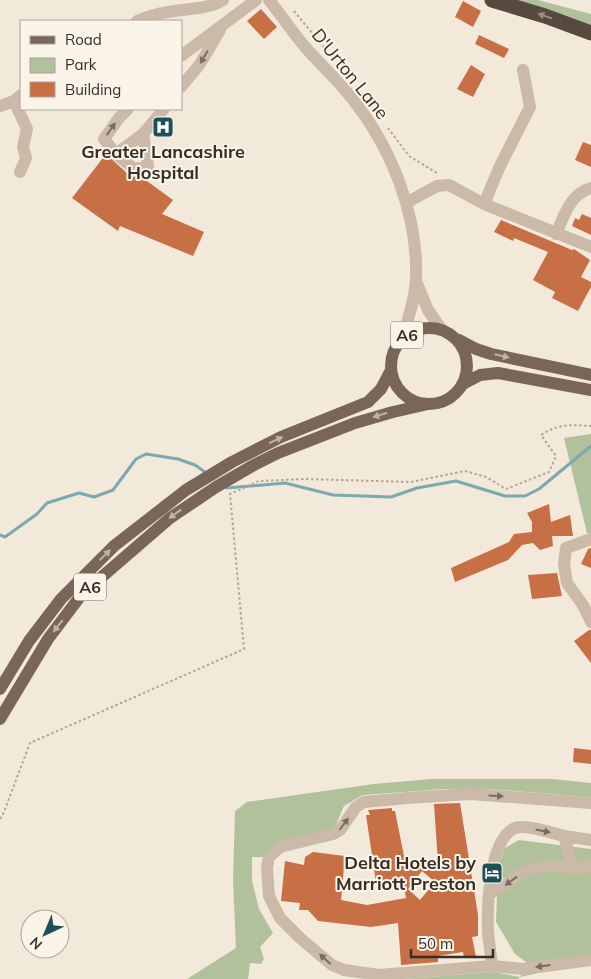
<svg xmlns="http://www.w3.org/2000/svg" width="591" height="979" viewBox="0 0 591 979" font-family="Mulish,sans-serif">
<rect width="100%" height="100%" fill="#f2e9db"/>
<path fill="#b1c19b" d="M513,0H538L591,14V26Z
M591,434V533H587L564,438Z
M432,779H552L591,783V797L488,789H444L363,795L344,806L335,827L264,857H252V881L259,909L273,933L260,947L264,959L261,964L250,963L248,979H187L236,948L233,880L235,811L247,802L374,784Z
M519,840L591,849V964L570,966L520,977L518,979H404L494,972L520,977L527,963L515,954L496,922L497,896L528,876L503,878L496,873L505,848Z"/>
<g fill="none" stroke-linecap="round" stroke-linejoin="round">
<path stroke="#7aa9af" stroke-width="3" d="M225,487L227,488L285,483L333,495L391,497L417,488L456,481L505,496H525L539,489L591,446
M0,535L5,537L37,514L47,503L79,493L94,497L113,490L136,459L146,454L178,459L195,465L208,474"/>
</g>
<path fill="#c76f45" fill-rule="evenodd" d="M463,1L481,11L473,27L455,17Z
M261,9L277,27L264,39L247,21Z
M479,35L509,49L504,58L475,44Z
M471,65L485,74L473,97L457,89Z
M583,142L591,145V167L575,160Z
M106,154L129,175L132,177L140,176L173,200L162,214L204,232L193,256L120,226L118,231L72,198Z
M582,214L591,218V235L572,226L575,218L579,220Z
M501,220L572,250L574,249L590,260L581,277L591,282V287L578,311L552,298L555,292L533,280L548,252L514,238L513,241L494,232Z
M549,504L551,522L570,515L573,536H552L553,546L540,550L533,543L522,545L508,560L455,582L451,568L509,542L514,534L532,532V522L527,513Z
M591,548V568L581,564L588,549Z
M557,573L562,596L532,599L528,575Z
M589,630H591V663L574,641Z
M574,748L591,750V764L573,762Z
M460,803L478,915V936L472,937L476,957L464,958L463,952L438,956V962L401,965L398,923L371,927L318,921L308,910H299L300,903L281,901L285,861L304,865L305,857L313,852L345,856L341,900L367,905L406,898L402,879L376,882L366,815H370L368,810L392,808V811H395L406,866L438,862L434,804ZM422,871L435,882L420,900L408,889Z"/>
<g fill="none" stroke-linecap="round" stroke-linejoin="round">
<path stroke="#b6a491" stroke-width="2" stroke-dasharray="2.5 2.5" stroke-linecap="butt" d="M294,11L331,56
M388,128L409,156L437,173
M0,819L4,812L30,743L244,649L230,494L259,481L305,479L411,482L465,471L486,477L506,489L549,472L556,456L541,435C560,423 570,425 591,426"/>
<path stroke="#cabaa7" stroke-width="12" d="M269,0C282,16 293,33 306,48C323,67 342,84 357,105C393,152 418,217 416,278C415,298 408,321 401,340
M137,21C145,18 154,14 163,13C184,8 204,11 223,0
M181,56L256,0
M181,87L200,64L220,30
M14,101L27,129L23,147L26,158L20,172
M0,106L14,101L21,95
M128,109L119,118L104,139L116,154L134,169L148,166L143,134
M116,154L143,134L164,109
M406,203L437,186L449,185L484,204L591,247
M484,204L500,166L530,107L523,70
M556,234C564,216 570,194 591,188
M416,281L428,310L442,330
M591,622L583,605L567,583L564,564L566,548L591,539
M591,803L470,794L407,798L364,802L356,807L340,830L333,834L280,847L269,857L267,868L269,896L280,918L300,938L332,965L344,970L379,975L492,966L523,969L591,960
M573,868L564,836L591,840
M490,893C506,887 518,872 535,868C547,864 559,867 571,867C578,868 584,867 591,866
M492,966C491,955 489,943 488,932C487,907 489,839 515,828C525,824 553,833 564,836"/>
<path stroke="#796659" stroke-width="12" d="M391 366a38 38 0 1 1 76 0a38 38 0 1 1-76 0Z
M459,340L476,349L491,354L591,375
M463,384L480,375L498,373L591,390
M0,689L29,641L61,599L114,546L186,490L232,462L281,437L368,402L381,389L391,370
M0,719L48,639L82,594L170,518L216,487L254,465L278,453L355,423L393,412L428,404"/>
<path stroke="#58493f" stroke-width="15" d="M492,0L545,16L591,33"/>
</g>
<defs><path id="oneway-solid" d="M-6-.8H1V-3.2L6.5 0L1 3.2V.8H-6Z" transform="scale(1.25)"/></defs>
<use fill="#998d83" href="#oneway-solid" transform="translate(545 16) rotate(-161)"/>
<g fill="#796d61">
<use href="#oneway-solid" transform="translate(204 57) rotate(121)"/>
<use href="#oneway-solid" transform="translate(111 129) rotate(-55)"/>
<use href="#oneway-solid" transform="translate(496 796) rotate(3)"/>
<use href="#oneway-solid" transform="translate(344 824) rotate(-53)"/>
<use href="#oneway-solid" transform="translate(543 831) rotate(11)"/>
<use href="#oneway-solid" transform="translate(511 881) rotate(144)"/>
<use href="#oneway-solid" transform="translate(325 959) rotate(-138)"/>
<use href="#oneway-solid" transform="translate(543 966) rotate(172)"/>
</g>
<g fill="#c0b4a8">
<use href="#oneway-solid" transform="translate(502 356) rotate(13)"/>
<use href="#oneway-solid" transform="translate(380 415) rotate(163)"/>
<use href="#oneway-solid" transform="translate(276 440) rotate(-25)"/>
<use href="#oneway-solid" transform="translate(175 514) rotate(144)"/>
<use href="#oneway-solid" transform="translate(105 555) rotate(-44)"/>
<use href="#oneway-solid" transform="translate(58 626) rotate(128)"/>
</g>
<defs>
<g id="hospital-square" transform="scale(1.125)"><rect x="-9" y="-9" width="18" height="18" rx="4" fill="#1d5059" stroke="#faf3e8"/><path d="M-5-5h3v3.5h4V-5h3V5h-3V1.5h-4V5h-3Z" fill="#fff"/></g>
<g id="hotel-square" transform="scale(1.125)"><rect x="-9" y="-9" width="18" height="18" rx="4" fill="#1d5059" stroke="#faf3e8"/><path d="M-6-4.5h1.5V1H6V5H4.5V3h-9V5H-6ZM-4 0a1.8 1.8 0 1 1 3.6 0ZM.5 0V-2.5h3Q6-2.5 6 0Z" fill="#fff"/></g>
</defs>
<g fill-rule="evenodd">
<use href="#hospital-square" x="163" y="127"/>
<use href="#hotel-square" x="492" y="873"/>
</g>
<g text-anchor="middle" stroke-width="4" stroke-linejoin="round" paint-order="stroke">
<g fill="#faf3e8" stroke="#726962" stroke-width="1">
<rect x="391" y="321.5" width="32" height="27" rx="4"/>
<rect x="74" y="573.5" width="32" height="27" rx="4"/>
</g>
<g font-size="16" font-weight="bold" fill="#372e28">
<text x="407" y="341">A6</text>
<text x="90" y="593">A6</text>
</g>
<g font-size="18" fill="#372e28" stroke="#faf3e8">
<text transform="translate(350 74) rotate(51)" y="6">D'Urton Lane</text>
</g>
<g font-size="18" font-weight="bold" fill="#372e28" stroke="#faf3e8">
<text x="163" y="158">Greater Lancashire<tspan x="163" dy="21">Hospital</tspan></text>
<text x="476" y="869" text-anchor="end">Delta Hotels by<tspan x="476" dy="21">Marriott Preston</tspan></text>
</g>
</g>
<rect x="20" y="20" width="162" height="90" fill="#faf3e8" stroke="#aca49b"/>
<rect x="30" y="36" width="25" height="8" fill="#796659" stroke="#aca49b"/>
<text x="65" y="45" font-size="15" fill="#372e28">Road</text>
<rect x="30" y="58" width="25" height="15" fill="#b1c19b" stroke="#aca49b"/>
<text x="65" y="70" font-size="15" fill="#372e28">Park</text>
<rect x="30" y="82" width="25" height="15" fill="#c76f45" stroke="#aca49b"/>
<text x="65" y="95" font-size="15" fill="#372e28">Building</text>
<g transform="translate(45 934) rotate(224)"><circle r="24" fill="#faf3e8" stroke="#aca49b"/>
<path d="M0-4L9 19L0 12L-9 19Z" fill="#1d5059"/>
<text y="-8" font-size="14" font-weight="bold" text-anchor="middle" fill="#372e28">N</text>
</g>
<path d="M411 949v8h82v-8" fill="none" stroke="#372e28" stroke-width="2.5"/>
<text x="418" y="949" font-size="15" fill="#372e28" stroke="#faf3e8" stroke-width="4" paint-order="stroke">50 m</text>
</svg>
